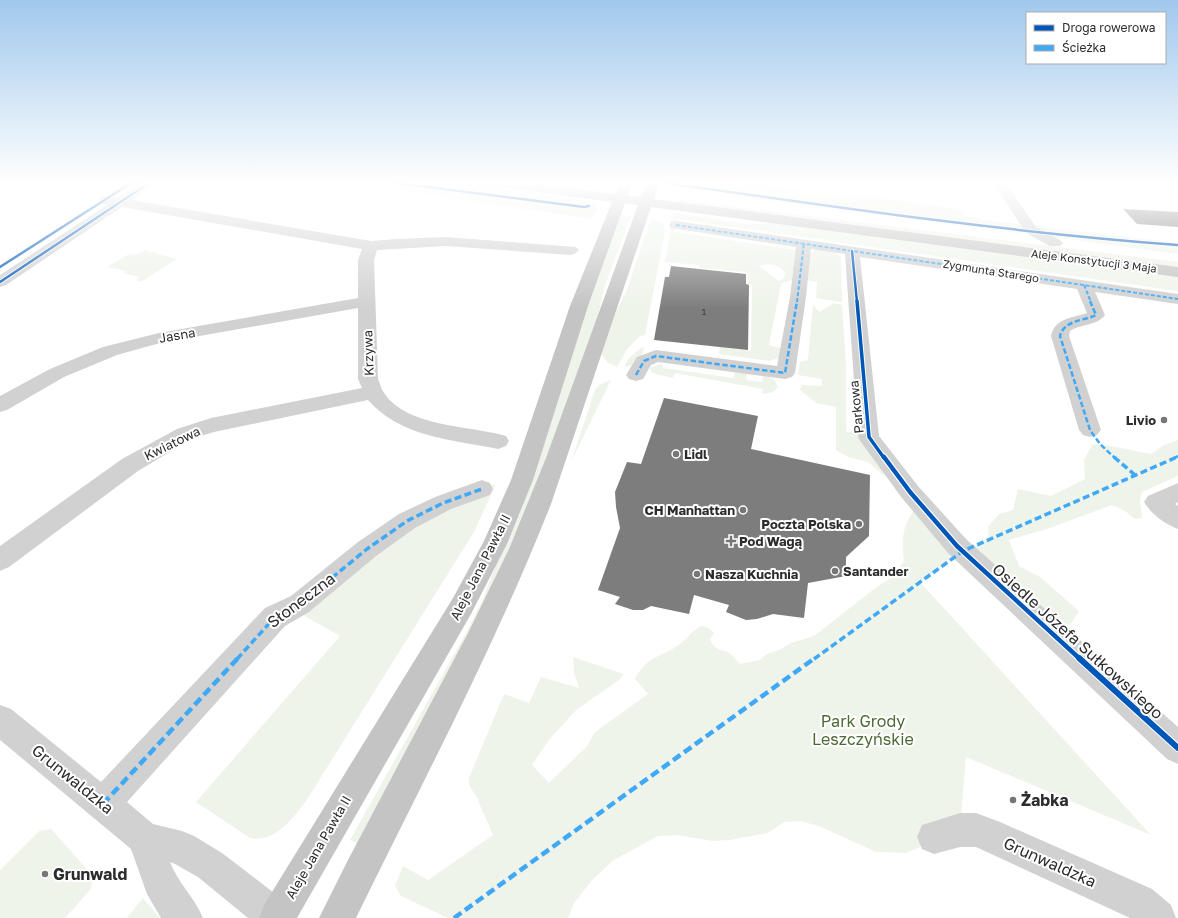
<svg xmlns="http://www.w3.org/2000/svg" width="1178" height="918" viewBox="0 0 1178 918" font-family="'Golos Text',sans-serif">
<rect width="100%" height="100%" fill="#fff"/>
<path fill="#eff4ea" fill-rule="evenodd" d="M340,181H446L577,199L593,203L599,207L592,219Z
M679,181H729L907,201L908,202L958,209L965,216L977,219L1178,243V254L1052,237L1027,231L1017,233L692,191L686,188L687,185L680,184Z
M679,200L1178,262V269L677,203Z
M677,213L745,224L778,223L1178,276V291L678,219L677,222H671L673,214Z
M619,214L631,216L605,285L595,328L528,507L488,601L361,845L350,840L466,633L483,599L508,533L602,257Z
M651,218L662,222L665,231L645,335L640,336L627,349L617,367L608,363L601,353L611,322L627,290Z
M671,226L675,227V232L802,251L800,278L781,283L769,345L784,349L779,358L769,361L719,354L720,347L751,351L752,285L748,284L747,272L699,268V265L665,262ZM766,264C774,265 781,266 785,273L784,278L779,281L759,266Z
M817,249L832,251L841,256L842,302L816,298L817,282L807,280C808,270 806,252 817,249Z
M145,250L177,259L141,282L136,280L140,277L123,273L127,271L107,267L129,254L135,255Z
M834,303L842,305L846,364V432L855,431L869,437L891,478L882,474L868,462L848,457L836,450V407L816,403L800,390L801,385L822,386V379L798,375L800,362L808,360L813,305L819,312Z
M642,347L644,348C642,359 636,366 624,367L629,358Z
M660,364L663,365V368L734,378L735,372L747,374L746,380L762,382L763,375L774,379L778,387C774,393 768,394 762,393L763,389L675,373L673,378L652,373L650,368Z
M611,380L571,462L595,390L599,385Z
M1178,440V476L1142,492L1140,501L1142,518L1135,519L1125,511L1112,505L1050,528L1009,540L1019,566L1040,577L1079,611L1070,625L1045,615L971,548L989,540L988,527L999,514L1013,510L1018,489L1051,496L1085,479L1084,460L1092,445L1100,444L1151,454L1164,445Z
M496,484L474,532L308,798C295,816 275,844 250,838L196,802L340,636L292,609L460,496Z
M919,502L963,551L920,582L1151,835L966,757L960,830L906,853L876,852L819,826L800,821L784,822L768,833L729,840L713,841L676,835L658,836L614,860L593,879L574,903L568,918H448L401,896L395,886L403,866L428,880L493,835L476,796L469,785V778L504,694L529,703L541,677L579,688L574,673L573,657L624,674L619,680L576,710L549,740L532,765L549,783L587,746L595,732L648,694L635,679C647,655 663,657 680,644C688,638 693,630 701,626L709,628L714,633L710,639L712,644L718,649L730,653L740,664L760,660L767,654L779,650L791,643L814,636L874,589L893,576L904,561C901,533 903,526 919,502Z
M51,829L94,877L90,890L65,918H0V870L39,831Z
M143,898L160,918H127Z"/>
<path fill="#7d7d7d" d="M1123,209L1178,212V227L1137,224Z
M671,266L746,274V284L749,285L748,350L654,340L665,277H669Z
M664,398L758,416L751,449L870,475L869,536L846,557V576L808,583L804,618L773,614L757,619L746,620L726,612L729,605L694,595L689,614L651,606L643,610H633L615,604L620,597L598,590L620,528L616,507L615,492L627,462L641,464Z"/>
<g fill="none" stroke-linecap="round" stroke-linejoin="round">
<path fill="#d1d1d1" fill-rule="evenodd" d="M143,181H159L132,200L371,241L396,239L446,237L576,247L579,250L576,253L571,255L446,246L377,250L374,260L378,379C380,383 381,389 384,393C408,428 469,425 506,436L509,441L506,446L498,449C453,440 400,437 368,400L214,432L191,439L138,471L9,567L0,571V546L122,459L177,429L211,418L362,388L358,379V308L160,343L117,355L64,377L7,410L0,412V396L50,369L103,347L159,333L358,298V260L362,249L122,207L6,285L0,287V275L107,205L100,203L98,200L100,197L105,196L117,198Z
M992,181H1004L1036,227L1060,240L1063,243L1060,246H1050L1026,233Z
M676,221L1178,294V304L1095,292L1105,315C1097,326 1080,324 1070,331L1069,336L1101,430L1097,435L1090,437L1083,435L1079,430L1051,336C1055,318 1072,318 1087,313L1077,289L860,257L879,436L918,486L966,539L1178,727V764L1167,759L948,553L902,498L861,442L858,437L845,254L811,249L806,297L795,373L792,377L785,379L658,362L651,365L643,379L636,381L629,379L626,375L637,357L656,350L777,366L790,297L796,247L671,228L669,225L671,222Z
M482,480L490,483L493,489L490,495L451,509L415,528L376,556L309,612L285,626L127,802L153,824L182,831L194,836L222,853L290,905L295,918H248L198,877L175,864L170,862C178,883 195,898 203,918H161L147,894L131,849L0,740V705L11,709L101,782L265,608L291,596L358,542L399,514L435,497Z
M1178,483V502L1175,504L1178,506V529C1165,524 1151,514 1144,502L1148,496Z
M960,813H976L1000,822L1152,889L1171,905L1176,918H1130L976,847H960L934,854L922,849L917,837L922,825Z"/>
<path fill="#c4c4c4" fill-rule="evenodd" d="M479,181H515L615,194L621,181H633L628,196L641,197L648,181H660L654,199L1178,267V277L651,207L551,504C495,646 423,781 356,918H319L348,860L468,633L509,549L546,458L638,205L625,203L588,306L533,480L507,544L471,614L297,918H259L264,905L453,598L484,541L511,480L570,306L612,202L486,185L481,184Z"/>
<path stroke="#3fa9f5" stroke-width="2" stroke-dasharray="4 2" stroke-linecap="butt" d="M676,225L1178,299
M1084,285L1091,302
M797,302L804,243"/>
<path stroke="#3fa9f5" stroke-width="2.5" stroke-dasharray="5.5 2.5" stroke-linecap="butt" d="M1090,301L1096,315C1084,321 1064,320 1060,336L1090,430L1100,444L1115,458
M636,375L644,361L656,356L785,373L797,301
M1174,458L1178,456"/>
<path stroke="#3fa9f5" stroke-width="3.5" stroke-dasharray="7 3.5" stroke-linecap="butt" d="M1114,457L1135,475
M237,659L275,617L300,604L367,549L407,521L443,503L482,489
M814,659L963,551L1177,457"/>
<path stroke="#3fa9f5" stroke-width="4.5" stroke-dasharray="9 4.5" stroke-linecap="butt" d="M103,804L238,658
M454,918L815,658"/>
<g stroke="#fff" stroke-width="4">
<path id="cycleway-far3" d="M381,181L584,207L589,206
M654,181C828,206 1003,232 1178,245
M852,251L857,302
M0,267L128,185L142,182
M0,282L152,181"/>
</g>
<g stroke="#fff" stroke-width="5.5">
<path id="cycleway-far2" d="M857,301L869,437L884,458"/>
</g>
<g stroke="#fff" stroke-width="7">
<path id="cycleway-far1" d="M884,457L910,492L957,546L1080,659"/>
</g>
<g stroke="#fff" stroke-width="8">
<path id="cycleway" d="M1079,658L1178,748"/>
</g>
<use href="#cycleway-far3" stroke="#0057b8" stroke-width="2.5"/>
<use href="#cycleway-far2" stroke="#0057b8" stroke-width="3.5"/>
<use href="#cycleway-far1" stroke="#0057b8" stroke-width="4.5"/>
<use href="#cycleway" stroke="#0057b8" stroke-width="6"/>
</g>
<linearGradient id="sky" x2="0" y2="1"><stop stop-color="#a0c8ec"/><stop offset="0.59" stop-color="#fff"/><stop offset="1" stop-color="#fff" stop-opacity="0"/></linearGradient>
<rect width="1178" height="309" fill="url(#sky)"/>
<g fill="#767676" stroke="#fff" stroke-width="1.5">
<circle cx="1164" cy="420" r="4"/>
<circle cx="676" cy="454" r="4"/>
<circle cx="743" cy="510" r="4"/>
<circle cx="859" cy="524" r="4"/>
<path d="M729 535h4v4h4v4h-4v4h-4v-4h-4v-4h4z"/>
<circle cx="835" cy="571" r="4"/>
<circle cx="697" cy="574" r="4"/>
<circle cx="1013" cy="800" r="4"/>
<circle cx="45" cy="874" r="4"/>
</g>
<g text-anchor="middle" stroke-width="4" stroke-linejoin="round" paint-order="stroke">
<g font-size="9" fill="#404040">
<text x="704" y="315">1</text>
</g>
<g font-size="11" fill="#2c2c2c" stroke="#fff">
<text transform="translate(1094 261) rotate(7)" y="4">Aleje Konstytucji 3 Maja</text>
<text transform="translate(991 271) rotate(9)" y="4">Zygmunta Starego</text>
</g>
<g font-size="13" fill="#2c2c2c" stroke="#fff">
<text transform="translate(177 335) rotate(-10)" y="5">Jasna</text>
<text transform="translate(368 353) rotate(-92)" y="5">Krzywa</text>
<text transform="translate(856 407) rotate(-96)" y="5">Parkowa</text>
<text transform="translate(172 443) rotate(-26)" y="5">Kwiatowa</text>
<text transform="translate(480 567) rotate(-63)" y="5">Aleje Jana Pawła II</text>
<text transform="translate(318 847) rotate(-60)" y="5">Aleje Jana Pawła II</text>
</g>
<g font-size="13" font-weight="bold" fill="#2c2c2c" stroke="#fff" text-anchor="start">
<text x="1156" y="425" text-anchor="end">Livio</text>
<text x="684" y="459">Lidl</text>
<text x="735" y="515" text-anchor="end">CH Manhattan</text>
<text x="851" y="529" text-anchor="end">Poczta Polska</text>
<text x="739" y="546">Pod Wagą</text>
<text x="843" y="576">Santander</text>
<text x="705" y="579">Nasza Kuchnia</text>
</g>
<g font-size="16" fill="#2c2c2c" stroke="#fff">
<text transform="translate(301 600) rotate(-37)" y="6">Słoneczna</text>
<text transform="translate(1078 641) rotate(42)" y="6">Osiedle Józefa Sułkowskiego</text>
<text transform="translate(73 779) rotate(39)" y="6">Grunwaldzka</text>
<text transform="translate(1050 862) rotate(24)" y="6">Grunwaldzka</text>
</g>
<g font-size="16" fill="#4d6a37" stroke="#fff">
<text x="863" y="727">Park Grody<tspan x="863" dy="18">Leszczyńskie</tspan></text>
</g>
<g font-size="16" font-weight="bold" fill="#2c2c2c" stroke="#fff" text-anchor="start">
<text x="1021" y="806">Żabka</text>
<text x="53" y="880">Grunwald</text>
</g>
</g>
<rect x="1026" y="12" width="140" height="52" fill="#ffffff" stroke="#ababab"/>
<rect x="1034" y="25" width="20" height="6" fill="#0057b8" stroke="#ababab"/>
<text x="1062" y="32" font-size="12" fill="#2c2c2c">Droga rowerowa</text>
<rect x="1034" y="45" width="20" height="6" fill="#3fa9f5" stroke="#ababab"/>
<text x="1062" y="52" font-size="12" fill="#2c2c2c">Ścieżka</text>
</svg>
